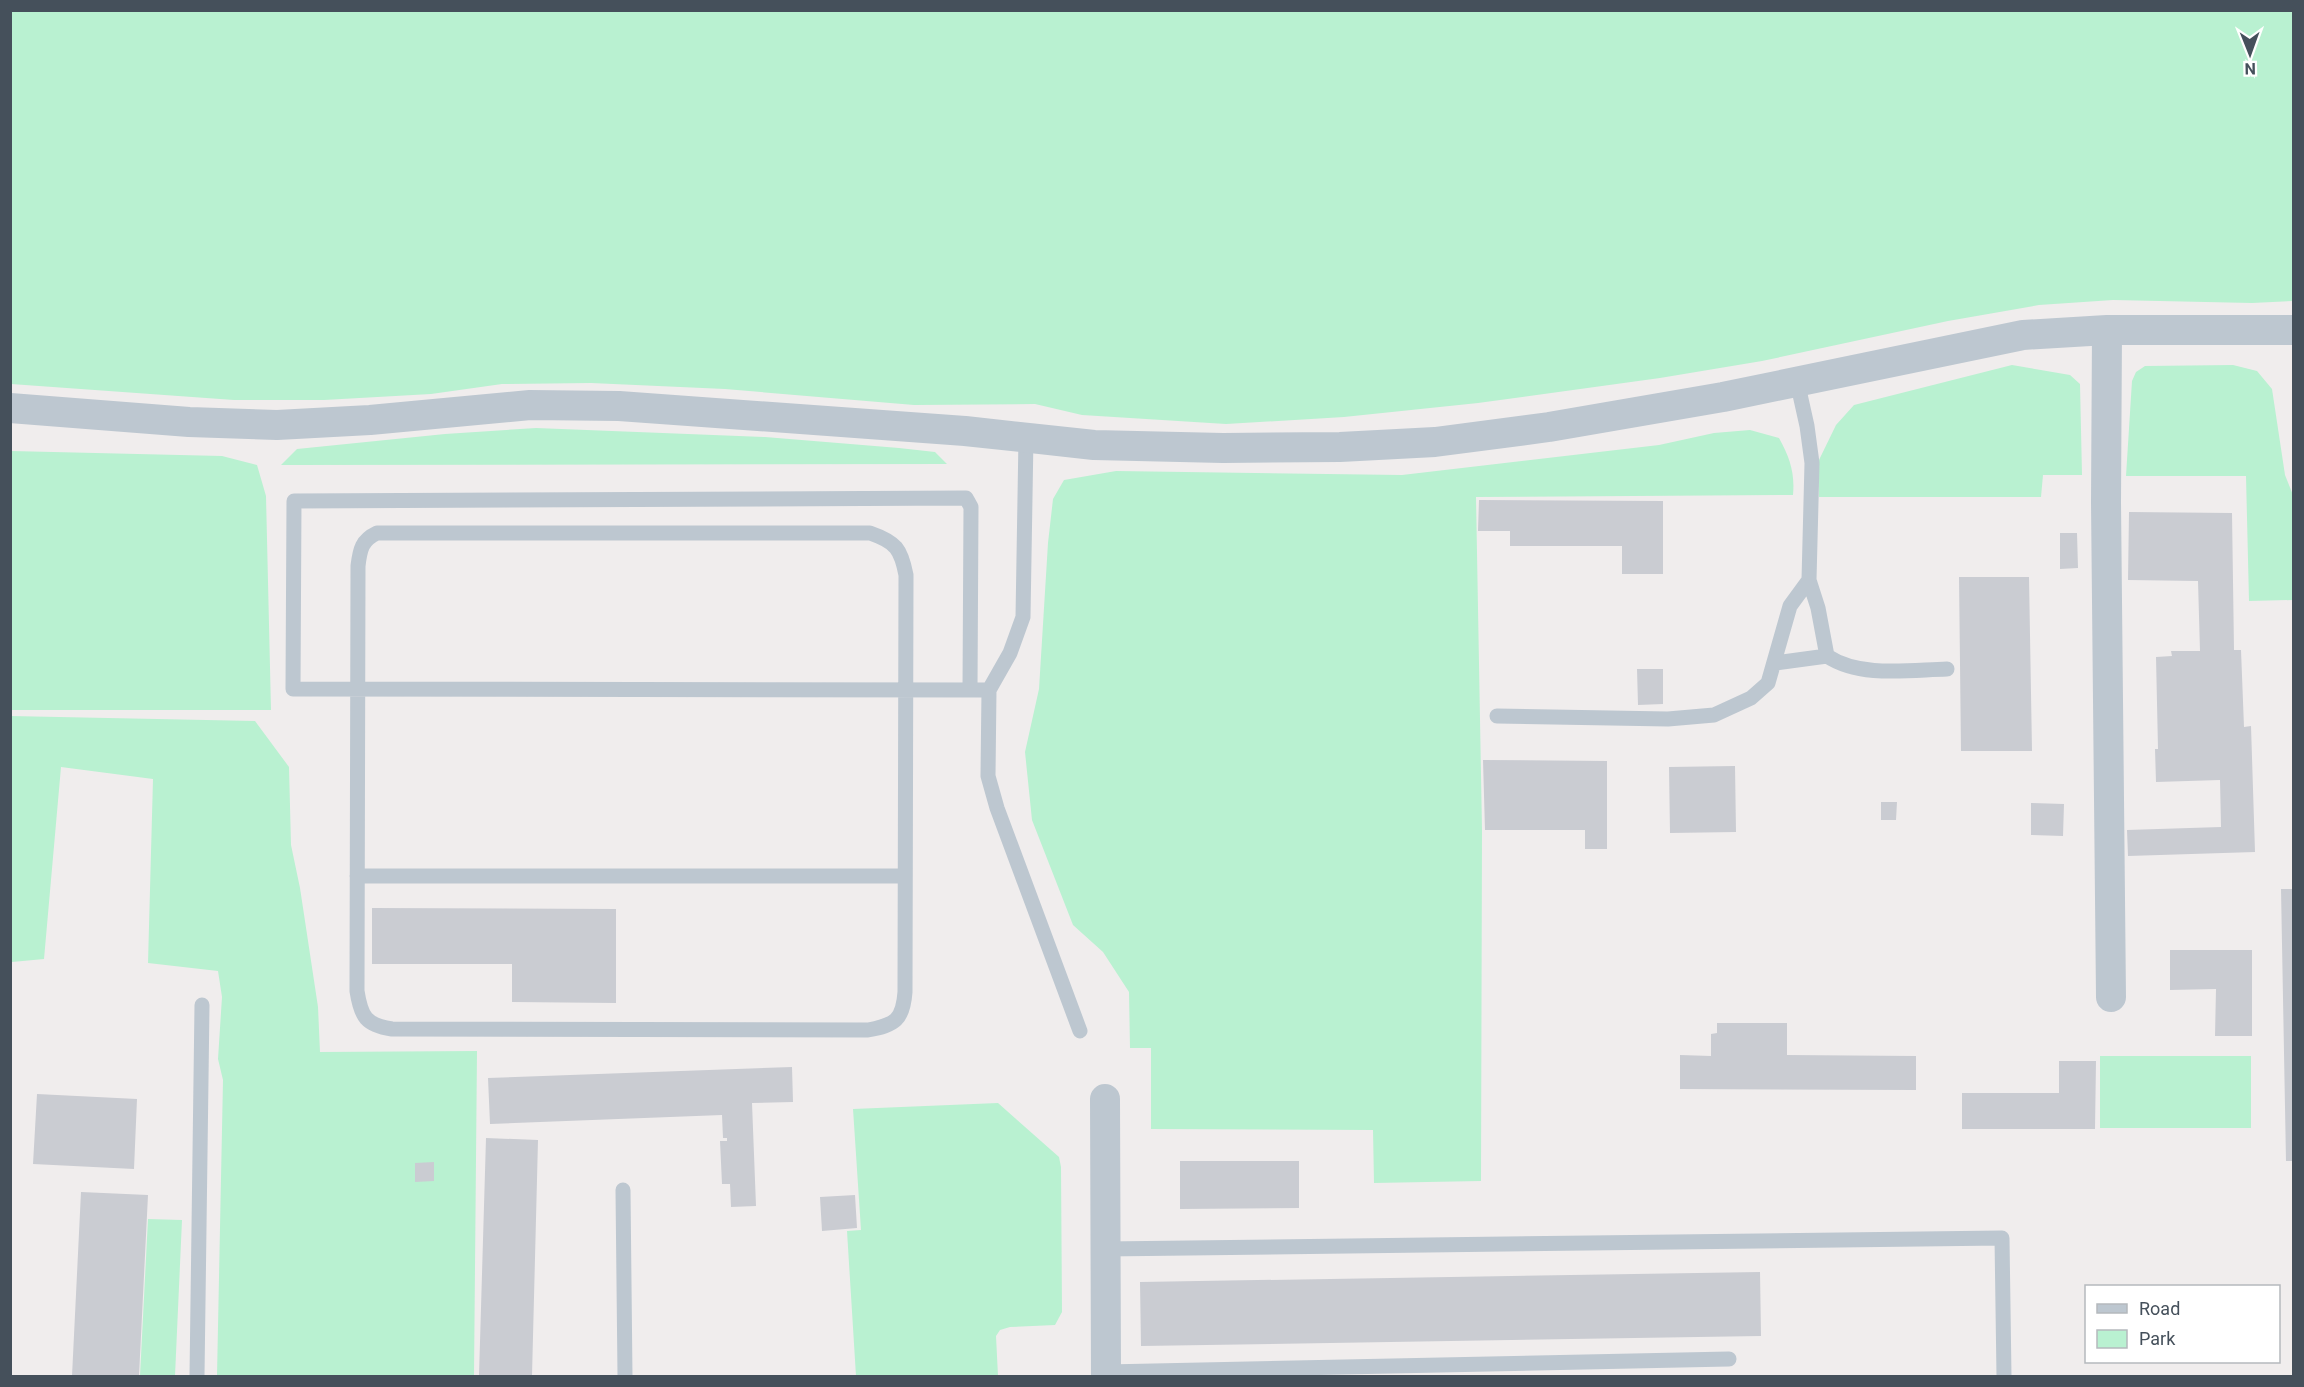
<svg xmlns="http://www.w3.org/2000/svg" width="2304" height="1387" viewBox="0 0 2304 1387" font-family="Roboto,sans-serif">
<rect width="100%" height="100%" fill="#f0eded"/>
<path fill="#b9f1d1" d="M10,11H2293V301L2252,303L2113,300L2039,305L1948,321L1762,361L1660,378L1478,403L1344,417L1226,424L1082,415L1035,404L914,405L725,389L591,383L502,384L431,394L324,400H234L11,384Z
M2012,365L2070,375L2080,384L2082,475H2043L2041,497H1819V460L1836,425L1854,405Z
M2233,365L2257,371L2272,389L2285,475L2293,495V600L2249,601L2246,476H2126L2132,381L2136,372L2145,366Z
M536,428L765,437L899,448L935,452L947,464L281,465L297,449L445,434Z
M1750,430L1779,438C1790,458 1795,473 1793,495L1476,497L1482,830L1481,1181L1374,1183L1373,1130L1151,1129V1048H1130L1129,992L1103,952L1073,925L1032,820L1025,752L1039,689L1048,543L1053,499L1064,480L1116,471L1402,475L1659,445L1714,433Z
M11,451L222,456L257,465L266,496L271,710H11Z
M10,716L255,721L289,767L291,845L300,888L318,1007L320,1052L477,1051L474,1376H217L223,1080L218,1059L222,997L218,971L148,963L153,779L61,767L44,959L12,962Z
M2100,1056H2251V1128H2100Z
M998,1103L1059,1157L1061,1167L1062,1312L1055,1325L1010,1327L1000,1330L996,1336L998,1376H856L847,1231L861,1230L853,1109Z
M148,1219L182,1220L175,1376H140Z"/>
<path fill="#caccd2" d="M1479,500L1663,501V574H1622V546H1510V531H1478Z
M2129,512L2232,513L2234,650H2241L2244,727L2251,726L2255,852L2128,856L2127,830L2221,827L2220,780L2156,782L2155,749H2158L2156,657L2172,656L2171,651H2200L2198,581L2128,580Z
M2060,533H2077L2078,568L2060,569Z
M1959,577H2029L2032,751H1961Z
M1637,669H1663V704L1638,705Z
M1483,760L1607,761V849H1585V830H1485Z
M1735,766L1736,832L1670,833L1669,767Z
M1881,802H1897L1896,820H1881Z
M2031,803L2064,804L2063,836L2031,835Z
M2281,889H2294V1161H2286Z
M372,908L616,909V1003L512,1002V964H372Z
M2170,950H2252V1036H2215L2216,989L2170,990Z
M1717,1023H1787V1055L1916,1056V1090L1680,1089V1055L1711,1056V1034L1717,1033Z
M2059,1061H2096L2095,1129H1962V1093H2059Z
M792,1067L793,1102L752,1103L756,1206L731,1207L730,1184H722L720,1141H727V1138H723L722,1115L490,1124L488,1078Z
M37,1094L137,1099L134,1169L33,1164Z
M486,1138L538,1140L532,1376H479Z
M1180,1161H1299V1208L1180,1209Z
M434,1162V1181L415,1182V1163Z
M81,1192L148,1195L139,1376H72Z
M855,1195L857,1228L822,1231L820,1197Z
M1760,1272L1761,1336L1141,1346L1140,1282Z"/>
<g fill="none" stroke-linecap="round" stroke-linejoin="round">
<path stroke="#bdc7d0" stroke-width="15" d="M1797,381L1807,426L1812,463L1809,580L1818,608L1827,656C1860,678 1909,670 1947,669
M1026,437L1023,617L1010,653L989,690L988,776L997,808L1080,1031
M377,533H870C896,542 901,549 906,575L905,992C903,1020 895,1025 868,1030L392,1029C366,1025 361,1017 357,991L358,566C360,549 362,540 377,533Z
M1775,663L1827,656
M970,690L971,507L966,498L294,501L293,689L989,690
M1497,716L1668,719L1714,715L1751,698L1768,683L1790,606L1809,580
M357,876H905
M623,1190L625,1376
M1105,1249L2002,1238L2004,1376
M1106,1372L1729,1359
M197,1376L202,1005"/>
<path stroke="#bdc7d0" stroke-width="30" d="M2107,330L2106,502L2111,997
M10,408L189,422L277,425L370,420L530,405L619,406L965,431L1094,445L1223,448L1340,447L1435,442L1549,427L1723,397L2023,335L2107,330H2294
M1105,1099L1106,1376"/>
</g>
<rect width="2304" height="1387" fill="none" stroke="#45505b" stroke-width="24"/>
<rect x="2085" y="1285" width="195" height="78" fill="#ffffff" stroke="#b5b9bd" stroke-width="1.5"/>
<rect x="2097" y="1304" width="30" height="9" fill="#bdc7d0" stroke="#b5b9bd" stroke-width="1.5"/>
<text x="2139" y="1315" font-size="18" fill="#45505b">Road</text>
<rect x="2097" y="1330" width="30" height="18" fill="#b9f1d1" stroke="#b5b9bd" stroke-width="1.5"/>
<text x="2139" y="1345" font-size="18" fill="#45505b">Park</text>
<g transform="translate(2250 54) rotate(179)" stroke="#ffffff" stroke-width="4.5" paint-order="stroke">
<path d="M0-4.5L10 22L0 15L-10 22Z" fill="#45505b"/>
<text y="-9" font-size="16" font-weight="bold" text-anchor="middle" fill="#45505b">N</text>
</g>
</svg>
